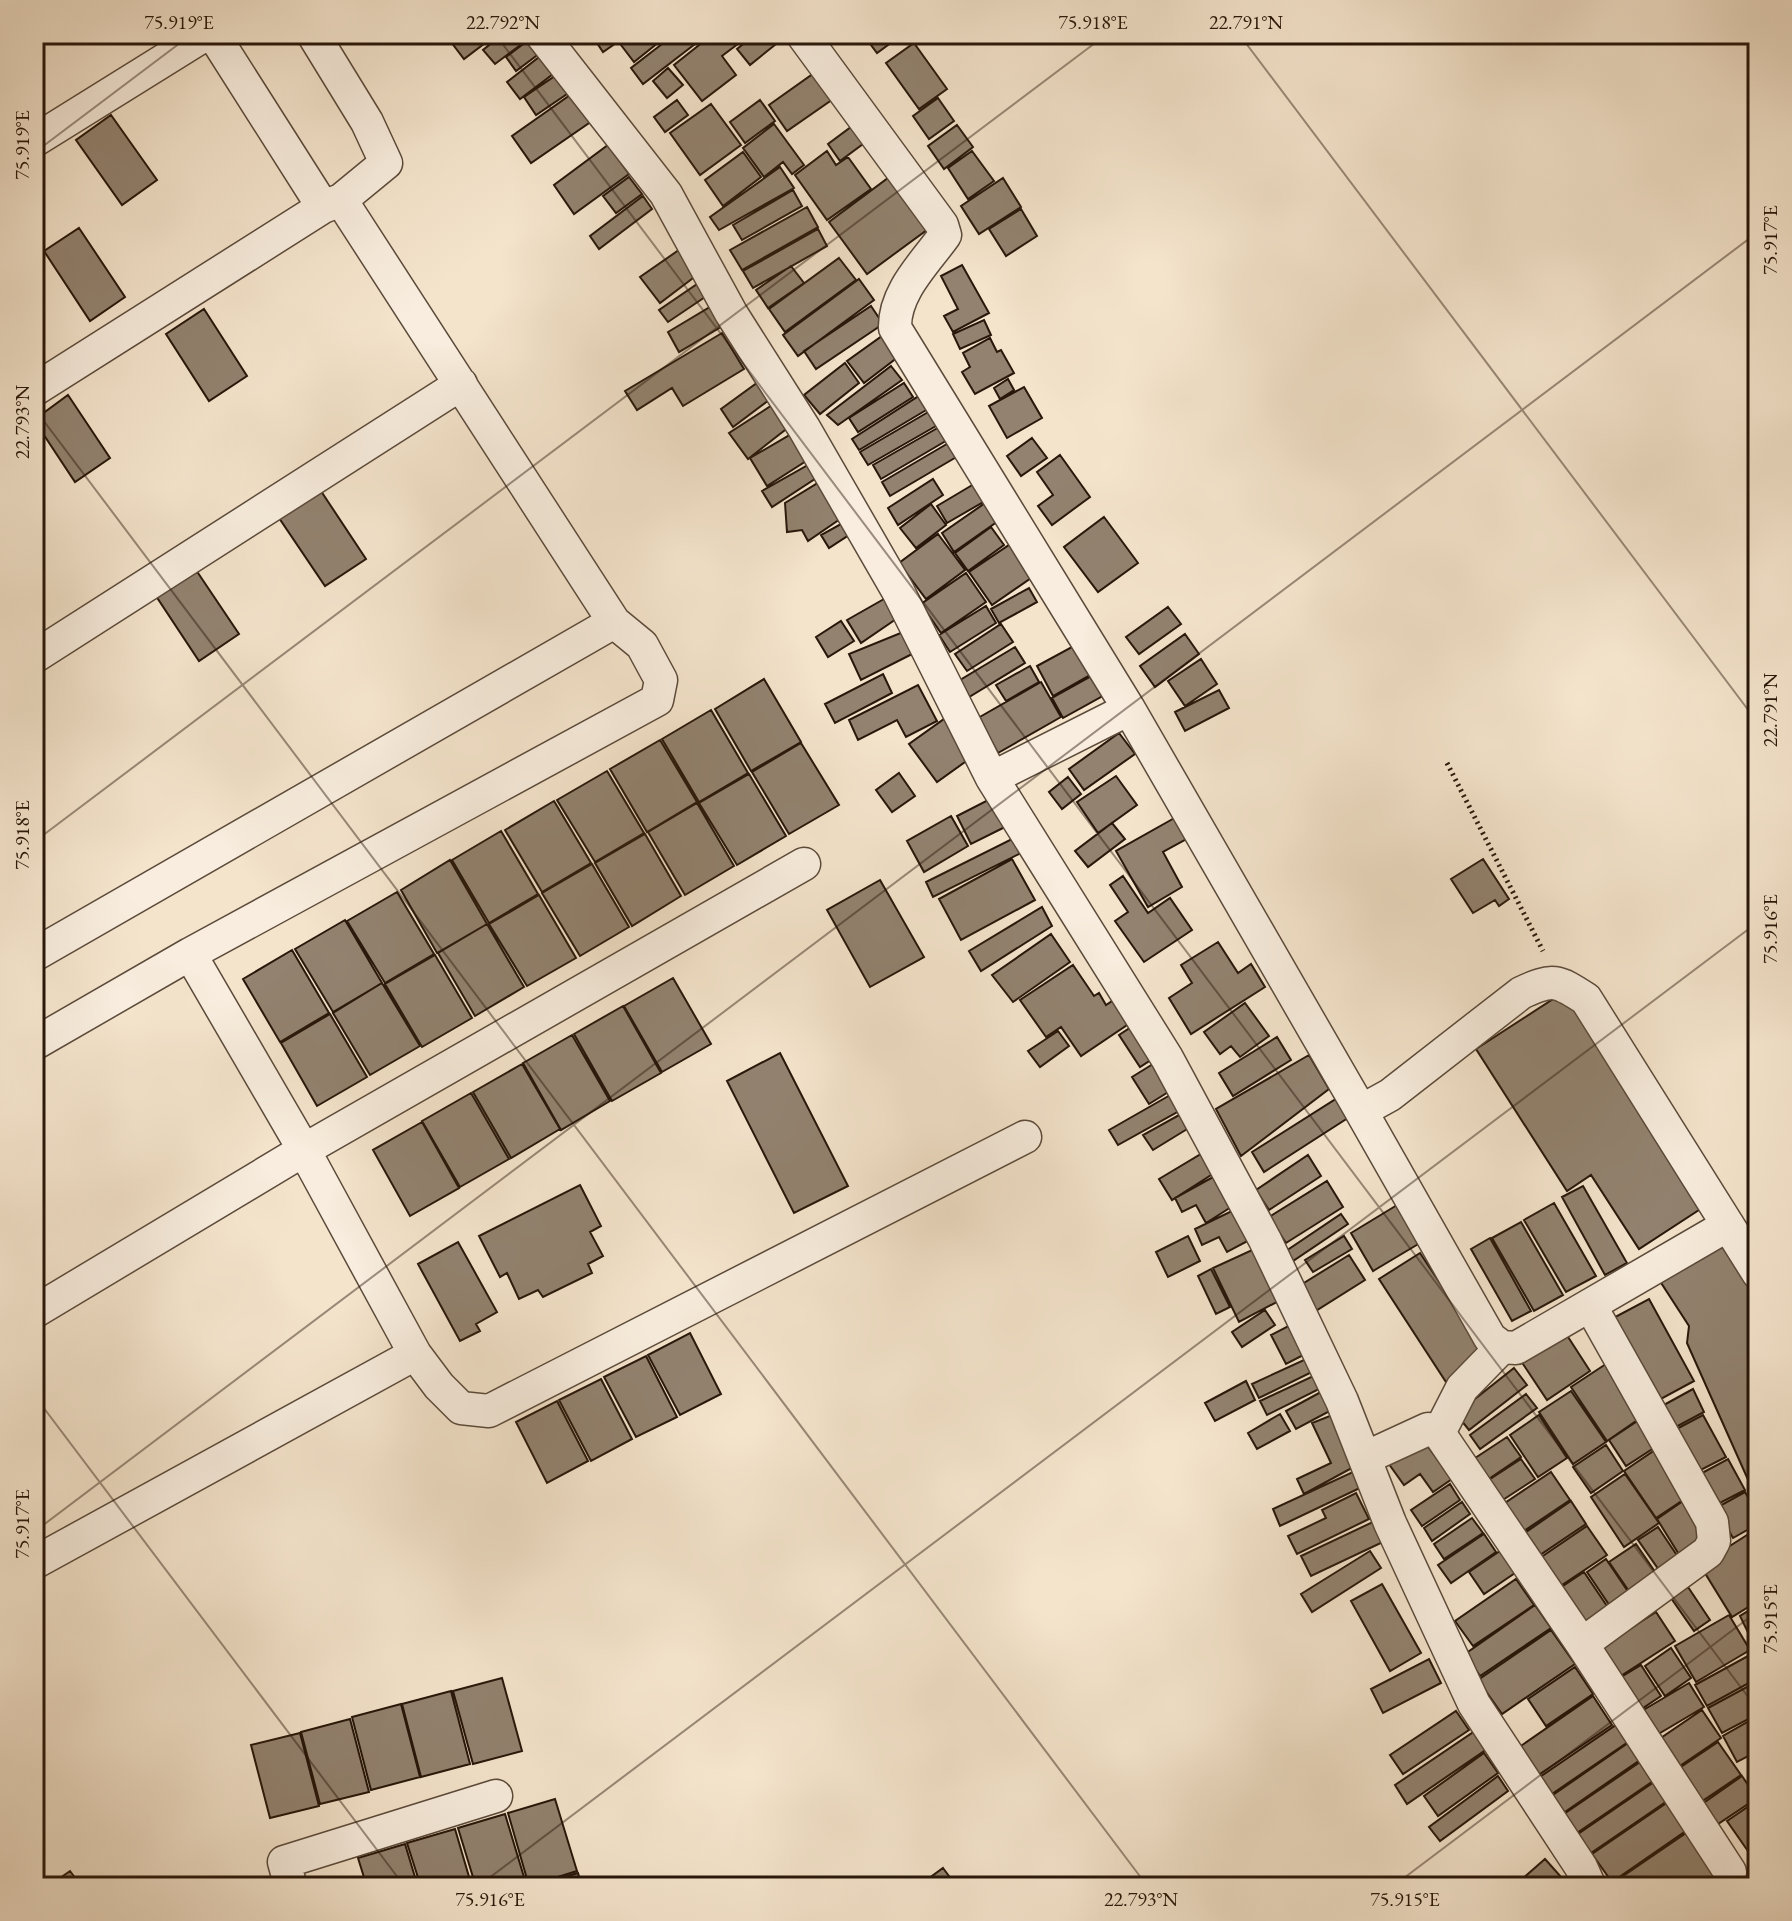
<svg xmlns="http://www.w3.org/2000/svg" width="1792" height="1921" viewBox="0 0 1792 1921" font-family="'EB Garamond',serif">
<rect width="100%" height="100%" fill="#f4e4cc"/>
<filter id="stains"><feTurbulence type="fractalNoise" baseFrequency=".0025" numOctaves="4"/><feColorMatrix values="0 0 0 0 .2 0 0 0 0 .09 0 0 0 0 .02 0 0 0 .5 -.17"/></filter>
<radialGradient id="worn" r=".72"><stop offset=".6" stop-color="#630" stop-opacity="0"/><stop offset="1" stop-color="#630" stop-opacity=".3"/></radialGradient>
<path fill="#92826f" stroke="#28170a" stroke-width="2" d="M454,34H497L464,59L448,38Z
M503,34H527L530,38L495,64L483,50Z
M591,34H629L603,52Z
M635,34H669L634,62L621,45Z
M675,34H708L643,84L631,68Z
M713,34H751L722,56L736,75L702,101L674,65Z
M756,34L786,36L750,65L737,49Z
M869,34H903L877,53L865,37Z
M530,39L540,53L516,71L506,57Z
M914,43L947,89L919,109L886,63Z
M543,54L557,71L520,99L507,82Z
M668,68L683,85L667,98L653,81Z
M817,71L836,97L787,131L769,105Z
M558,74L570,92L536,115L524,97Z
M573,93L592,121L531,163L512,136Z
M938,98L954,121L929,139L913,116Z
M677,100L688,115L665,132L654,117Z
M760,100L775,121L745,143L730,122Z
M711,104L741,145L700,175L670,133Z
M111,115L157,180L122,205L76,140Z
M774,124L804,165L792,174L783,162L764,177L743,148Z
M855,124L867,141L840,161L828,144Z
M957,125L973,147L944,169L928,146Z
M608,145L629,174L574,214L554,185Z
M827,151L836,165L848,157L871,189L827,220L795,175Z
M972,151L994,181L968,199L948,168Z
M743,152L761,177L723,206L705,180Z
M780,167L794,188L719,230L710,217Z
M896,172L935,224L867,274L829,222Z
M629,177L642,194L616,213L603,196Z
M1003,178L1021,207L979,234L961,206Z
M793,190L802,206L742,240L733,225Z
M643,196L652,209L599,249L590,236Z
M807,207L818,227L742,270L730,250Z
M1021,209L1037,236L1006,256L989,229Z
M79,228L125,297L90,321L44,251Z
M818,229L827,246L753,288L743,271Z
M686,245L701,272L660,303L640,277Z
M839,258L856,280L785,332L769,309Z
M962,265L989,313L953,332L944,316L958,309L941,276Z
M791,266L804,283L768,308L756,290Z
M706,278L714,291L668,322L659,310Z
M859,279L874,300L798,356L783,335Z
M871,306L883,324L816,369L804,351Z
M710,307L721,327L679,352L668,332Z
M204,309L247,376L209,401L166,334Z
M984,320L991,335L960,349L953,334Z
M722,333L744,369L683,406L672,388L637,410L625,391Z
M882,336L898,357L864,383L847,361Z
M990,338L997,352L1001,350L1014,373L975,394L962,372L970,367L963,353Z
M845,363L859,383L820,414L804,395Z
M891,366L902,380L838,425L827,415Z
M765,377L777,394L733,427L721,409Z
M1008,379L1014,390L1000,399L994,388Z
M904,383L913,397L858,432L849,418Z
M1024,387L1042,418L1007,438L989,406Z
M925,392L933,406L859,450L852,439Z
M68,395L110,458L75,482L34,420Z
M780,400L794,423L748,459L729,433Z
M935,408L943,422L868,465L860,452Z
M948,422L956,435L881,479L873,465Z
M800,429L814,456L767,486L750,458Z
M957,438L965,452L890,496L882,482Z
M1032,438L1047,458L1021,476L1007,456Z
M1060,455L1090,497L1052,525L1038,506L1053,495L1037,472Z
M815,461L824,473L772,507L762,491Z
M826,478L846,515L808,541L802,530L787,532L785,503Z
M933,479L943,495L898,525L888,508Z
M974,484L985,501L947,523L937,506Z
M317,485L366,559L325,586L275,512Z
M988,501L1001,519L954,552L942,533Z
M931,504L946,525L916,548L900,528Z
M1104,517L1138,563L1098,592L1064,547Z
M850,519L855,531L829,548L821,535Z
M991,527L1004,545L968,571L955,553Z
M938,534L965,570L926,599L899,563Z
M1012,543L1034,576L992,605L969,572Z
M194,567L239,634L199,661L154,593Z
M966,573L986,602L941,633L921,604Z
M1029,588L1037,602L999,623L991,609Z
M891,595L902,615L861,643L847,620Z
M986,606L996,623L950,652L939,635Z
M1168,607L1181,624L1139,654L1126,637Z
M841,621L854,641L828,657L816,637Z
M1001,624L1013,642L967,671L955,654Z
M908,630L920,650L861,680L849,654Z
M1185,634L1199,654L1155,687L1140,666Z
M1081,642L1097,671L1053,696L1037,666Z
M1015,647L1025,663L966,699L955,683Z
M1201,659L1217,684L1185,706L1168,681Z
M1030,666L1039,682L1006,701L996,685Z
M1097,673L1108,693L1063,718L1052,698Z
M883,674L892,693L835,723L825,704Z
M764,679L801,742L751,771L715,709Z
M1041,682L1061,717L998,753L978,718Z
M918,685L937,721L906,737L897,720L858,740L849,720Z
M1219,690L1229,708L1185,731L1175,712Z
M711,710L748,773L699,802L662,739Z
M944,719L972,757L937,782L909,744Z
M1119,733L1135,754L1084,790L1069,769Z
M660,740L697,802L647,832L610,769Z
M801,743L839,805L789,834L752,772Z
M607,771L644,833L595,862L557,800Z
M899,773L915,796L892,812L876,790Z
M749,774L786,836L737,865L699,803Z
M1116,776L1137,805L1098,833L1077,802Z
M1068,777L1081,794L1062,809L1049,792Z
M994,797L1011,824L971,844L957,816Z
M554,801L591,863L542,892L505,830Z
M697,803L734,866L685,895L648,832Z
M951,816L968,846L924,872L907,841Z
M1178,816L1190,837L1163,852L1182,887L1148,907L1116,851Z
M1112,823L1125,839L1088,867L1075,851Z
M501,831L538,894L489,923L452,860Z
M645,834L681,896L632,926L595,863Z
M1014,838L1023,852L933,897L926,882Z
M1012,859L1035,900L961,940L939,899Z
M1483,859L1509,899L1499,906L1495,900L1473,913L1451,879Z
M450,860L487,924L437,953L401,890Z
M592,864L629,927L580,956L542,893Z
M1123,876L1148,913L1170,898L1192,930L1144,962L1115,921L1128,912L1110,885Z
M880,880L924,957L870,987L827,910Z
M397,892L434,954L385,983L347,921Z
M539,895L576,958L527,986L489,924Z
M1042,907L1052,926L981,971L969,951Z
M345,920L382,983L333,1012L295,949Z
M487,924L524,987L475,1016L438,953Z
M1051,934L1070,962L1013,1002L992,975Z
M1218,942L1238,973L1251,964L1265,987L1191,1034L1169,998L1192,983L1181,965Z
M292,950L329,1013L280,1042L243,979Z
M435,955L472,1018L422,1047L385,984Z
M1073,965L1094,996L1099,993L1106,1005L1124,993L1139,1017L1081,1056L1061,1027L1046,1037L1020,1000Z
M673,978L711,1044L662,1072L624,1006Z
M382,983L420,1046L370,1075L333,1013Z
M1564,992L1702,1208L1639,1249L1591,1175L1567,1191L1476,1049Z
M1245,1003L1269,1036L1240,1057L1231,1046L1220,1054L1204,1032Z
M623,1006L661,1073L612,1101L574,1034Z
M330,1014L367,1077L317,1106L281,1043Z
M1139,1022L1160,1054L1140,1067L1119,1035Z
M1058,1031L1069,1046L1040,1067L1028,1051Z
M572,1035L610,1101L561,1130L523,1063Z
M1277,1037L1291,1060L1233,1096L1219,1073Z
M780,1053L848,1186L794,1213L727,1081Z
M1309,1055L1329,1089L1241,1156L1216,1109Z
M1161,1059L1178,1086L1149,1104L1132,1077Z
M522,1064L560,1129L511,1158L473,1092Z
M1179,1090L1188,1106L1118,1145L1109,1130Z
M471,1093L509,1159L460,1187L422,1121Z
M1339,1097L1351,1116L1264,1172L1252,1152Z
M1190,1109L1197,1123L1153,1150L1143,1135Z
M422,1122L459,1188L410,1216L373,1150Z
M1211,1148L1222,1168L1172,1200L1159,1179Z
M1308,1155L1321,1176L1269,1210L1256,1190Z
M1224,1171L1239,1202L1206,1223L1196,1205L1182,1212L1175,1198Z
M1327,1181L1343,1207L1286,1243L1269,1217Z
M580,1185L601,1226L590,1232L603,1256L588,1264L592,1273L543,1297L538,1290L519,1299L507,1273L500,1277L479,1236Z
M1583,1186L1627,1263L1605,1275L1562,1197Z
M1402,1202L1425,1240L1373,1271L1351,1233Z
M1554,1203L1596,1276L1566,1292L1524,1220Z
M1242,1206L1257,1236L1227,1252L1219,1237L1202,1245L1195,1229Z
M1341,1214L1348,1224L1290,1263L1283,1253Z
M1521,1222L1563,1295L1534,1311L1492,1238Z
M1720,1235L1758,1297V1502L1687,1343L1689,1326L1656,1275Z
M1188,1236L1200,1261L1168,1277L1156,1252Z
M1344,1236L1352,1249L1313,1272L1305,1260Z
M1490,1238L1531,1311L1512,1321L1471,1249Z
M458,1242L497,1312L476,1324L480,1331L460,1341L418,1264Z
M1263,1245L1288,1296L1239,1322L1213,1268Z
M1420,1253L1487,1354L1446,1382L1379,1279Z
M1349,1255L1365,1280L1314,1312L1299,1286Z
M1211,1269L1230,1307L1216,1314L1198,1276Z
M1649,1299L1694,1381L1648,1406L1604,1323Z
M1265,1310L1275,1325L1242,1347L1232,1332Z
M1300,1320L1315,1349L1286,1364L1271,1335Z
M1561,1326L1590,1371L1547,1400L1517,1355Z
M690,1333L721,1394L680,1415L648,1355Z
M1317,1354L1322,1367L1259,1398L1252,1384Z
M646,1356L677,1417L636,1437L604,1377Z
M1612,1360L1649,1412L1607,1441L1571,1387Z
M1514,1368L1527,1385L1469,1430L1456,1414Z
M1324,1371L1331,1383L1267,1415L1260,1401Z
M601,1379L632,1439L591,1461L559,1400Z
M1246,1381L1255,1400L1215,1421L1205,1403Z
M1332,1386L1341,1405L1296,1429L1286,1411Z
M1693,1389L1704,1412L1674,1428L1662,1406Z
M1571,1391L1606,1442L1573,1464L1539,1412Z
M1526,1394L1537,1408L1480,1449L1470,1435Z
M557,1401L588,1461L547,1483L516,1422Z
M1340,1412L1361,1463L1304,1494L1297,1479L1331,1463L1312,1423Z
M1280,1414L1290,1431L1257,1449L1248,1433Z
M1539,1415L1567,1458L1538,1477L1510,1435Z
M1703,1415L1726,1457L1691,1475L1669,1433Z
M1642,1418L1660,1444L1626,1466L1609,1440Z
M1420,1436L1452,1479L1433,1492L1420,1474L1404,1485L1386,1460Z
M1507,1437L1521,1457L1477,1487L1463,1466Z
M1606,1445L1623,1471L1591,1493L1573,1467Z
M1655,1450L1686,1498L1656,1518L1624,1471Z
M1521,1459L1535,1479L1492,1507L1478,1487Z
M1728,1459L1745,1490L1718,1504L1702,1473Z
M1355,1471L1362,1487L1280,1526L1273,1509Z
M1551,1472L1570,1500L1515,1537L1496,1509Z
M1625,1474L1659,1523L1624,1547L1591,1497Z
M1450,1484L1460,1500L1422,1526L1411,1510Z
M1745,1492L1758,1515V1524L1733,1538L1716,1508Z
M1356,1493L1369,1519L1297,1554L1288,1536L1326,1518L1322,1510Z
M1686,1499L1711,1536L1680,1556L1657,1519Z
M1571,1501L1586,1524L1531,1561L1516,1539Z
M1462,1502L1470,1514L1432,1541L1424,1528Z
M1472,1518L1483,1533L1444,1559L1434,1544Z
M1375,1521L1385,1541L1311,1576L1301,1556Z
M1587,1526L1607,1555L1553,1591L1534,1562Z
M1658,1527L1678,1557L1659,1570L1638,1540Z
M1758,1528V1601L1732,1617L1700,1565Z
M1484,1534L1496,1552L1451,1583L1438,1565Z
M1636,1544L1662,1582L1635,1600L1609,1562Z
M1370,1551L1381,1568L1312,1612L1301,1594Z
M1500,1551L1515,1573L1484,1594L1469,1572Z
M1606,1559L1633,1599L1614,1612L1587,1572Z
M1584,1572L1611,1612L1578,1634L1551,1594Z
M1516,1579L1534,1605L1473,1646L1455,1621Z
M1382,1584L1421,1653L1390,1671L1351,1601Z
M1688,1587L1710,1620L1694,1631L1671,1598Z
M1535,1605L1551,1628L1480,1676L1465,1654Z
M1758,1605V1649H1756L1740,1616Z
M1656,1612L1675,1641L1613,1681L1594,1652Z
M1729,1615L1750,1650L1696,1682L1675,1646Z
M1551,1630L1575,1664L1502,1714L1478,1680Z
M1671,1648L1691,1678L1665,1696L1645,1666Z
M1748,1656L1758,1678L1707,1706L1695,1685Z
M1429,1659L1441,1683L1383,1713L1371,1689Z
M1641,1665L1661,1696L1634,1714L1613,1682Z
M1575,1667L1593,1694L1546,1726L1528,1699Z
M502,1678L522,1751L473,1764L453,1691Z
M1758,1681V1714L1722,1733L1708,1708Z
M1689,1683L1704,1707L1650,1739L1635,1715Z
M451,1691L470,1764L421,1777L402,1704Z
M1593,1696L1612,1725L1534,1778L1515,1750Z
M401,1704L420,1777L371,1790L352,1717Z
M1702,1710L1721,1738L1671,1772L1652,1744Z
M1456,1711L1469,1730L1403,1774L1390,1755Z
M1758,1716V1751L1737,1762L1723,1736Z
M350,1719L369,1792L320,1804L301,1732Z
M1616,1725L1628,1742L1549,1796L1537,1779Z
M1475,1731L1487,1749L1407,1804L1395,1785Z
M300,1733L319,1806L270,1818L251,1745Z
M1718,1742L1741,1775L1695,1806L1672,1773Z
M1628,1743L1640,1760L1562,1814L1550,1797Z
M1484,1753L1498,1773L1438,1816L1424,1796Z
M1643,1760L1656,1779L1574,1835L1561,1816Z
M1498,1776L1508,1791L1440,1841L1429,1827Z
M1742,1776L1757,1798L1709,1830L1695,1809Z
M1657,1780L1670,1799L1591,1853L1578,1834Z
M555,1799L577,1871L529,1886L508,1813Z
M1671,1800L1690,1828L1612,1882L1592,1854Z
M1758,1800V1863L1757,1864L1727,1821Z
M505,1814L527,1887H476L458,1828Z
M455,1829L472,1887H421L407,1843Z
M1692,1829L1729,1883L1723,1887H1611L1610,1885Z
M405,1844L418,1887H367L358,1858Z
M1545,1859L1570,1887H1513Z
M943,1868L957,1887H917Z
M70,1871L82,1887H47Z
M578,1873L582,1887H532Z"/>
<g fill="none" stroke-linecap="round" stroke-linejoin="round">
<g stroke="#5b4a3a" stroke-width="35">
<path id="street" d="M213,34L323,207
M313,34L367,122L386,163L341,200L614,622
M541,34L666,194L731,313L804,428L898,591L992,778L1129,709
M802,34L942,225L945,235C925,263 894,292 895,328L1129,709L1361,1111L1390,1095L1521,993C1553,978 1557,980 1586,999L1758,1273
M34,141L206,34
M34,390L323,207L341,200
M34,657L461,384
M992,778L1167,1058L1265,1240L1342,1401L1390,1523L1474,1704L1581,1867L1590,1887
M190,954L304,1150L415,1354L439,1386L461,1408L489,1411L1025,1137
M34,955L614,622L642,645L661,680L657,700L190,954L34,1044
M1361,1111L1490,1338L1502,1347L1516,1348L1728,1225
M34,1312L304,1150L804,864
M1439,1433L1462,1388L1502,1347
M1365,1458L1428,1429L1439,1433L1582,1644L1730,1872
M34,1563L415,1354
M1582,1644L1708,1552L1714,1541L1712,1522L1590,1305
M291,1887L284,1862L496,1796"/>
</g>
<path stroke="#28170a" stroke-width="5" stroke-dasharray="2 4" stroke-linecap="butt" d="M1447,763L1543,951"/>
<use href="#street" stroke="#f8edde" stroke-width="32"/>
</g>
<path fill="none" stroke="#28170a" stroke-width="2" stroke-opacity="0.45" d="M495,34L1758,1710M1239,34L1758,723M34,153L192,34M34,408L1148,1887M34,842L1107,34M34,1395L405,1887M34,1532L1758,232M477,1887L1758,922M1392,1887L1758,1611"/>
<rect width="1792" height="1921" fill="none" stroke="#f4e4cc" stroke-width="88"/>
<rect x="44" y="44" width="1704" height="1833" fill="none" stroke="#28170a" stroke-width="3"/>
<g font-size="20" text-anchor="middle" fill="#28170a">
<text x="179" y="29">75.919°E</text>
<text x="503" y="29">22.792°N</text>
<text x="1093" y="29">75.918°E</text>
<text x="1246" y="29">22.791°N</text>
<text transform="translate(22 145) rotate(-90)" y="7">75.919°E</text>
<text transform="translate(1770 240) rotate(-90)" y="7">75.917°E</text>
<text transform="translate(22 422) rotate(-90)" y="7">22.793°N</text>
<text transform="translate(1770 710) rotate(-90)" y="7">22.791°N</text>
<text transform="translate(22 835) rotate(-90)" y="7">75.918°E</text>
<text transform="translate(1770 929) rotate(-90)" y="7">75.916°E</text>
<text transform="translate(22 1524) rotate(-90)" y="7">75.917°E</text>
<text transform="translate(1770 1619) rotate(-90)" y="7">75.915°E</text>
<text x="490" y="1906">75.916°E</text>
<text x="1141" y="1906">22.793°N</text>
<text x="1405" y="1906">75.915°E</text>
</g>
<rect width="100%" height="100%" filter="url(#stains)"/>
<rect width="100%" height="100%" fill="url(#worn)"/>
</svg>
